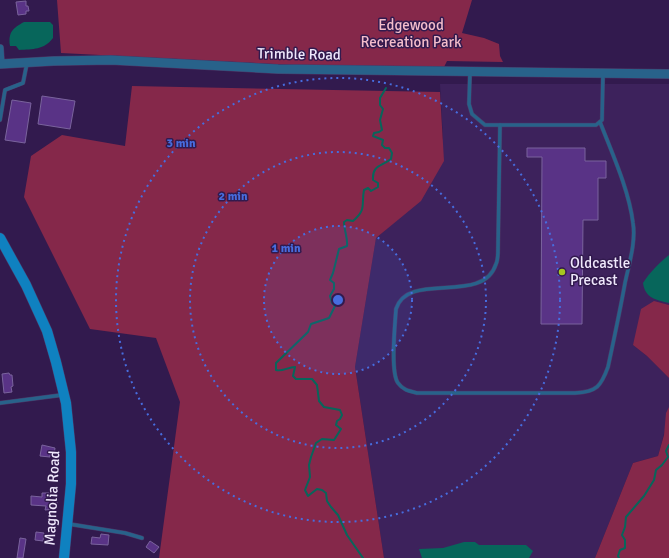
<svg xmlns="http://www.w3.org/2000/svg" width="669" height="558" font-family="Signika,sans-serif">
	<rect width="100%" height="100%" fill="#321a4e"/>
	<path fill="#3d225c" d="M440,84H669V305L654,302L633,345L647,356L669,378V415L658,456L633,463L595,558H384L355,367L376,238L410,209L443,138Z"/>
	<g fill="#85284a">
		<path d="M57,0H472L462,33L484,38L499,44L500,56L503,62L447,61L444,67L293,65L61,53Z"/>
		<path d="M132,86L440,92L444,161L421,201L376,238L355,367L384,558H159L180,402L156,338L90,329L24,197L31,156L62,135L125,146Z"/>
		<path d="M654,301L669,305V378L647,356L633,345L641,309Z"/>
		<path d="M669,407V558H595L633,463L658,456L664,435L666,413Z"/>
	</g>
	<g fill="#07665b">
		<path d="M24,22H50L53,25V38C44,50 33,49 19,50L16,46H10C8,32 13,28 24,22Z"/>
		<path d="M669,255V303C656,300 645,298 643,283C650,272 659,263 669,255Z"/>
		<path d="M464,542H475L479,545H526L533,551L529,558H422L419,549L443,548Z"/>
	</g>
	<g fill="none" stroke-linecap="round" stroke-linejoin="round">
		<g stroke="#07665b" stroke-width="2">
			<path d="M363,558L347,535L338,515L331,507L327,501L326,493L322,490L317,489L308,496L305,490L310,477L309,465L311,457L316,443L322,439L334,440L341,429L336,425L337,421L340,419L342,415L340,410L324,407L319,401L317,385L312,379H296L293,376L295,367C288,367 282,372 276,370V363L308,332L311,324L329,318L335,306L332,303L330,296L334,289V283L330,280L333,273L339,249L347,246C348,238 344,230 344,222L347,220L353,221C367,209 361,205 364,190L368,188L371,191L378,187V183L373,180C372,165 381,167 391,159L392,153L389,148H385L382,145L383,140L373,136L374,133L379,132L382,130L380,120L383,109L380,105V98L386,88"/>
			<path d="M619,558L618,556L620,550L625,548V540L622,535L625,527L626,517L644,496L654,480L656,470L662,465L668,457L666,451L669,445"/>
		</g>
	</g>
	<g fill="#593386" stroke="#7a639d">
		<path d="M26,1V6H28L29,11H26V14L18,15L16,2Z"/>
		<path d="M42,96L75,101L70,129L38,124Z"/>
		<path d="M12,100L31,103L25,143L5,140Z"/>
		<path d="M527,148H585V161H606V178H598V220H583L582,324H541L542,157H527Z"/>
		<path d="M9,373L10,375H12L13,386L11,387L12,392L4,393L2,374Z"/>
		<path d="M42,445L55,448L54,456L50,455V457L40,456Z"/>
		<path d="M42,493H49V501L57,502L56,509L45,510L46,506L31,505V496L42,497Z"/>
		<path d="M36,532L44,533L43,541L35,540Z"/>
		<path d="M101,534L109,535L108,545L91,544L92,537L100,538Z"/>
		<path d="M20,538L26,539L23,558H17Z"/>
		<path d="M150,541L159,547L154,553L146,547Z"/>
	</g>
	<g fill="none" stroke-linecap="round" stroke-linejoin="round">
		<defs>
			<g id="service">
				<path d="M470,72L469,104L472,114L485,125H596L602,120L603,74"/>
				<path d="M0,120L5,90L23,83L27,63"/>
				<path d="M500,125L498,249C498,254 498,260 496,264C483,306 408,270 396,309C395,325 390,372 398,383C403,390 409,391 417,393H575C597,392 601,386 608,367C614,339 620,311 625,283C629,264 636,242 633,223C629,190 612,153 600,122"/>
				<path d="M0,403L62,395"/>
				<path d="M69,524L125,533L142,538"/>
			</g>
			<path id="minor" d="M0,48L1,63"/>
			<path id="tertiary" d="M0,64L54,61L111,60L278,69L669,74"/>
			<path id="secondary" d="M0,238L26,285L47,331L56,362L66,403L71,452V484L64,558"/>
		</defs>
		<use href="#service" stroke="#4c3766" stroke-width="4.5"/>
		<use href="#minor" stroke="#4c3766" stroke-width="8"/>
		<use href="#tertiary" stroke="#4c3766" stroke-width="10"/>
		<use href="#secondary" stroke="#4c3766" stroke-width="11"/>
		<use href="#service" stroke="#28628a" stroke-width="3.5"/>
		<use href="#minor" stroke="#28628a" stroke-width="7"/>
		<use href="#tertiary" stroke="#28628a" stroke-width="9"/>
		<use href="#secondary" stroke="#0f81c0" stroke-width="10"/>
	</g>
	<circle cx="338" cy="300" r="74" fill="#476ddf" fill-opacity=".12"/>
	<g fill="none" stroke="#476ddf" stroke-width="2" stroke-dasharray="2 4">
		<circle cx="338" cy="300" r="74"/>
		<circle cx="338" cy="300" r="148"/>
		<circle cx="338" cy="300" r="222"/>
	</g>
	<circle fill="#a6c821" stroke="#321a4e" stroke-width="1.5" cx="562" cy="272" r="4"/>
	<g text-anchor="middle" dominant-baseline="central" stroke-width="3" stroke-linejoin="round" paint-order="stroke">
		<g font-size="15" fill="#f4bdcb" stroke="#321a4e">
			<text x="411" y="25">Edgewood<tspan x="411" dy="17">Recreation Park</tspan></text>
		</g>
		<g font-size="15" fill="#efe8fc" stroke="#321a4e">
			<text transform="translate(299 54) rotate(1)">Trimble Road</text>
			<text transform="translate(52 498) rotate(-87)">Magnolia Road</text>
		</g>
		<g font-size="15" fill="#efe8fc" stroke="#321a4e" text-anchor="start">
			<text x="570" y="263">Oldcastle<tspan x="570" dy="17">Precast</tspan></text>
		</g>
	</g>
	<circle cx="338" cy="300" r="6" fill="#476ddf" stroke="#321a4e" stroke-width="2"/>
	<g font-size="12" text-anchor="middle" font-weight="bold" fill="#476ddf" stroke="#321a4e" stroke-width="3" stroke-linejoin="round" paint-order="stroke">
		<text x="181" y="147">3 min</text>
		<text x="233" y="200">2 min</text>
		<text x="286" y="252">1 min</text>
	</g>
</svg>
